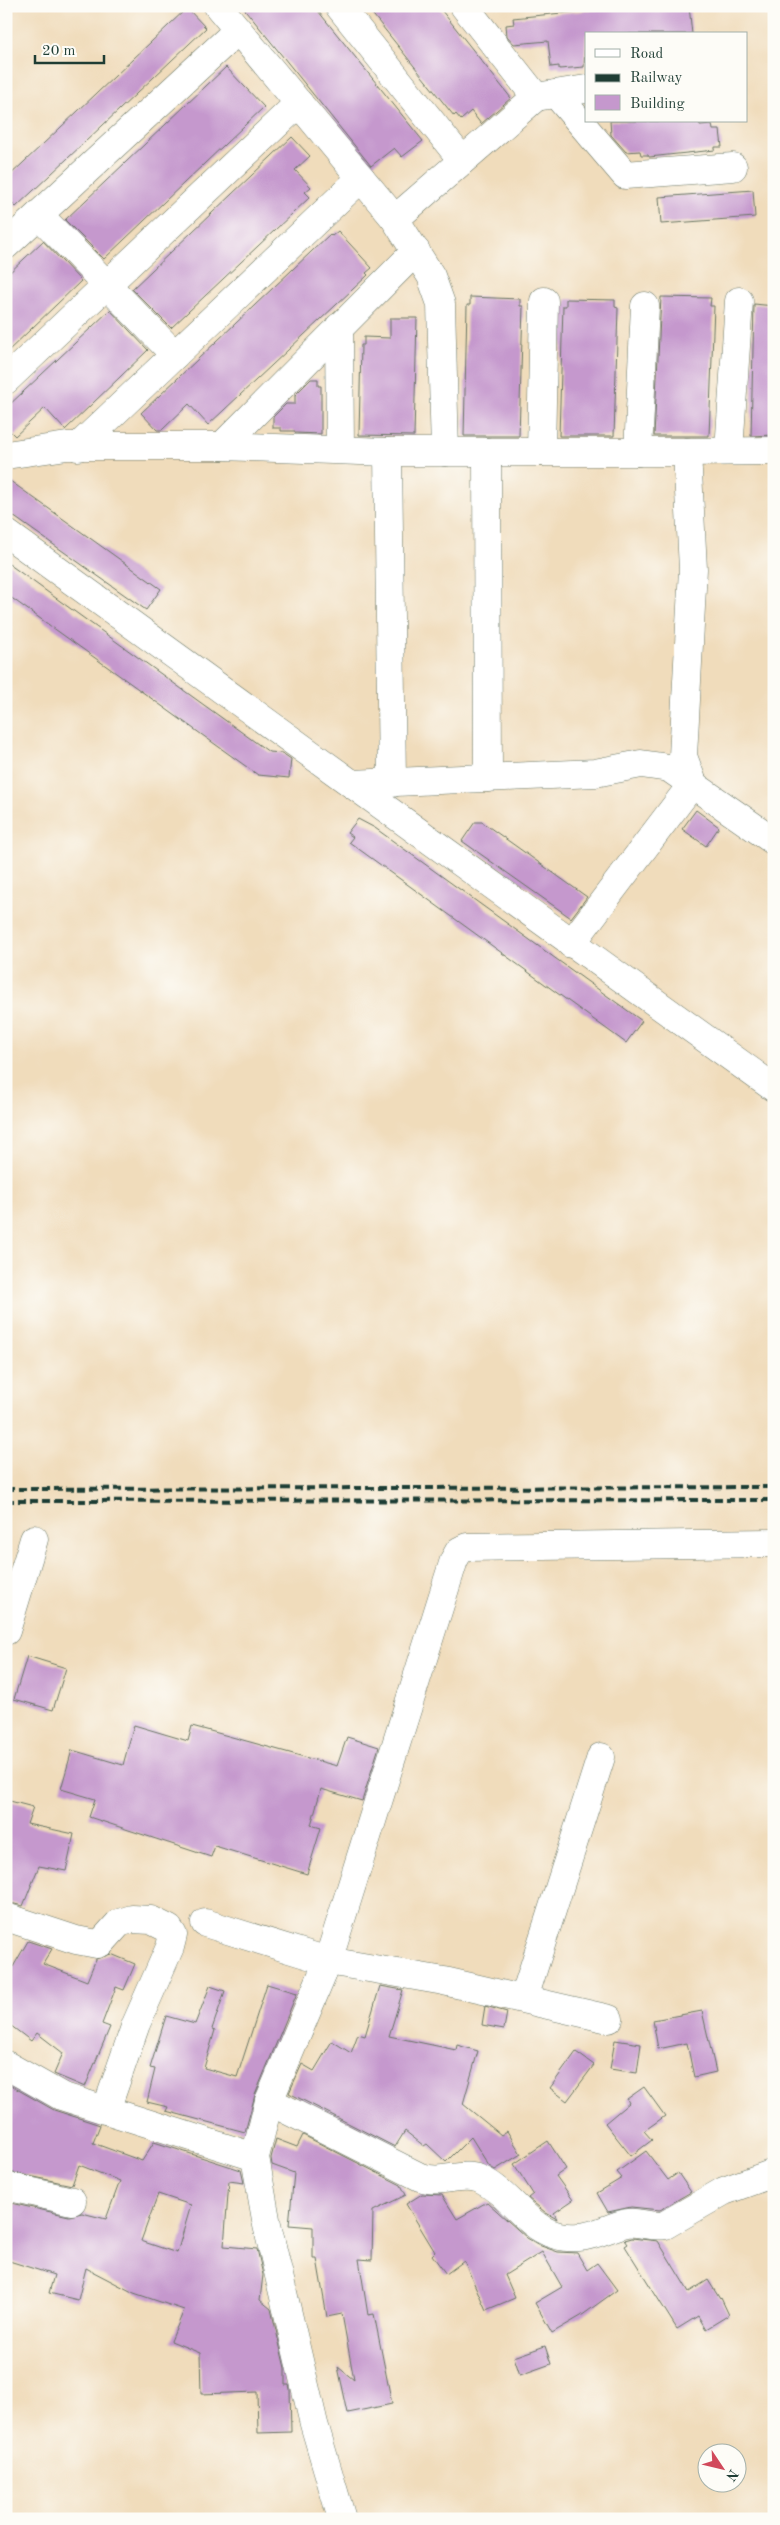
<svg xmlns="http://www.w3.org/2000/svg" width="780" height="2525" font-family="'Old Standard TT',serif">
	<rect width="100%" height="100%" fill="#fdfcf7"/>
	<filter id="ink" filterUnits="userSpaceOnUse"><feTurbulence type="fractalNoise" baseFrequency=".02" numOctaves="2"/><feDisplacementMap in="SourceGraphic" scale="10" xChannelSelector="R" yChannelSelector="G"/><feConvolveMatrix kernelMatrix="1 2 1 2 8 2 1 2 1" color-interpolation-filters="sRGB"/></filter>
	<filter id="wash" filterUnits="userSpaceOnUse"><feTurbulence type="fractalNoise" baseFrequency=".0096" numOctaves="4" result="noise"/><feDisplacementMap in="SourceGraphic" scale="20" xChannelSelector="R" yChannelSelector="G"/><feGaussianBlur stdDeviation="1.12" result="paint"/><feColorMatrix in="noise" values="0 0 0 0 0 0 0 0 0 0 0 0 0 0 0 0 0 1.4 0 .05"/><feComposite in="paint" operator="in"/></filter>
	<g filter="url(#wash)">
		<rect width="100%" height="100%" fill="#f0dcbb"/>
		<g id="blocks">
			<g fill="#c598cd" fill-rule="evenodd">
				<path d="M242,6H314L423,141L402,157L394,148L371,166Z"/>
				<path d="M366,6H438L511,98L481,124L471,111L461,120L456,114L454,116Z"/>
				<path d="M631,6H689L692,34H586L584,67L559,69V66L551,67L548,41L514,44L507,36L506,25L514,24L513,18Z"/>
				<path d="M187,8L206,28L16,207L6,198V179Z"/>
				<path d="M226,67L264,107L104,259L65,220Z"/>
				<path d="M610,121H699L700,125L712,124L713,130H720L722,147H715V150L649,157L648,155H641L640,151L626,152L611,135Z"/>
				<path d="M292,137L310,156L295,170L311,187L305,192L310,197L171,328L132,289Z"/>
				<path d="M753,190L755,217L661,224L659,197Z"/>
				<path d="M338,231L372,268L366,273L368,275L208,425L189,404L162,430H157L141,413L330,234L332,236Z"/>
				<path d="M43,241L81,281L6,353V276Z"/>
				<path d="M470,297L520,299V306H523L519,436H464L467,305H470Z"/>
				<path d="M661,297L711,298L710,306H714L709,436H654Z"/>
				<path d="M566,299L615,300V307L618,308L614,436H559L563,306H566Z"/>
				<path d="M754,304L774,306V435L751,436Z"/>
				<path d="M110,310L148,350L65,430L45,408L15,436L6,427V408Z"/>
				<path d="M390,318H417L414,436L359,435L361,345H364V337L390,338Z"/>
				<path d="M311,379H318V386H321V434L295,433V431H281V428H273V417L286,404H295V395Z"/>
				<path d="M6,478L161,589L146,610L6,511Z"/>
				<path d="M6,562L269,752L282,753L291,759L289,778L258,775L6,594Z"/>
				<path d="M696,810L719,827L706,846L682,829Z"/>
				<path d="M358,819L375,828L642,1021L626,1043L349,842L353,837L347,833Z"/>
				<path d="M475,822H482L587,897L571,918L462,841Z"/>
				<path d="M27,1656L66,1668L53,1710L14,1699Z"/>
				<path d="M134,1725L188,1741L192,1726L337,1766L347,1737L379,1747L362,1801L321,1789L311,1825L321,1828L307,1874L215,1846L211,1857L89,1817L95,1799L61,1789L72,1750L123,1765Z"/>
				<path d="M6,1800L33,1807L27,1824L74,1834L66,1871L39,1866L23,1906L6,1902Z"/>
				<path d="M28,1941L52,1949L43,1964L87,1981L96,1959L111,1954L135,1964L124,1990L116,1987L102,2024L110,2027L85,2087L54,2074L63,2053L37,2033L31,2041L6,2022V1979Z"/>
				<path d="M267,1984L297,1993L255,2095L245,2132L166,2111L168,2107L147,2102L155,2069L150,2068L166,2016L195,2024L210,1986L225,1991L212,2029L215,2030L204,2068L237,2077Z"/>
				<path d="M380,1986L403,1990L389,2036L456,2050L457,2045L478,2051L463,2104L501,2135L507,2131L521,2154L495,2170L489,2166L471,2137L446,2162L427,2144L424,2146L405,2131L395,2147L289,2093L302,2064L314,2071L332,2041L351,2053L358,2034L365,2036Z"/>
				<path d="M485,2006L507,2012L504,2029L482,2025Z"/>
				<path d="M702,2011L716,2072L694,2077L687,2043L658,2049L653,2020Z"/>
				<path d="M615,2040L641,2044L637,2073L610,2069Z"/>
				<path d="M576,2052L594,2065L567,2101L550,2088Z"/>
				<path d="M6,2083L54,2110L100,2125L93,2143L142,2161L154,2142L241,2170L244,2183L229,2181L224,2246L257,2249L263,2275L260,2300L271,2309L285,2368V2385H289L290,2389L291,2432L258,2433L257,2392L201,2394L200,2353L171,2341L184,2310L134,2293L86,2268L78,2300L49,2293L54,2275L6,2260V2202L69,2216L82,2213L106,2219L120,2181L79,2165L72,2185L6,2171ZM158,2194L191,2205L177,2253L141,2241Z"/>
				<path d="M644,2087L665,2116L644,2131L652,2140L631,2156L605,2123L629,2103L627,2099Z"/>
				<path d="M303,2135L401,2185L406,2195L373,2211L372,2260L359,2259L368,2315L374,2314L392,2404L348,2413L338,2367L354,2380L342,2314L327,2317L317,2259H313V2227L289,2225L294,2173L272,2165L271,2158L276,2139L297,2147Z"/>
				<path d="M548,2141L566,2169L556,2176L573,2200L554,2213L557,2219L546,2213L528,2198L533,2194L514,2164Z"/>
				<path d="M646,2151L668,2180L678,2173L691,2192L660,2210L631,2207L608,2212L597,2193L622,2178L617,2172Z"/>
				<path d="M422,2194L442,2195L457,2219L487,2202L527,2238L541,2246L558,2252L577,2253L587,2270L597,2263L617,2290L581,2316L552,2333L535,2303L562,2287L542,2252L505,2275L515,2298L486,2310L464,2261L446,2274L432,2255L435,2252L406,2204Z"/>
				<path d="M632,2238L658,2241L689,2292L708,2280L720,2299L721,2298L729,2315L706,2329L698,2316L677,2329L625,2246L628,2244L625,2240Z"/>
				<path d="M545,2346L551,2364L520,2375L514,2357Z"/>
			</g>
		</g>
	</g>
	<g filter="url(#ink)">
		<use href="#blocks" fill-opacity="0" stroke="#687563" stroke-width="1"/>
		<g fill="none" stroke-linecap="round" stroke-linejoin="round">
			<defs>
				<g id="minor">
					<path d="M218,6L395,219L431,276L441,304L445,452"/>
					<path d="M339,6L462,160"/>
					<path d="M556,94L625,175L733,167"/>
					<path d="M542,96L586,89"/>
					<path d="M39,215L175,355"/>
					<path d="M395,219L536,97L464,6"/>
					<path d="M6,245L238,30"/>
					<path d="M339,327L340,449"/>
					<path d="M6,380L299,103"/>
					<path d="M222,446L416,251"/>
					<path d="M78,447L361,178"/>
					<path d="M729,451L739,301"/>
					<path d="M388,452L392,783"/>
					<path d="M487,452L488,778"/>
					<path d="M541,452L544,301"/>
					<path d="M638,452L645,306"/>
					<path d="M687,452L774,451"/>
					<path d="M6,455L67,446H222L388,452H687L693,569L683,756L693,783L571,944"/>
					<path d="M6,533L352,784L595,773L641,764L669,768L774,841"/>
					<path d="M352,784L774,1088"/>
					<path d="M6,1631L34,1539"/>
					<path d="M6,1917L76,1940L97,1944L102,1942L119,1923L132,1919L151,1920L169,1929L173,1935L170,1947L136,2024L106,2110"/>
					<path d="M205,1923L328,1961L444,1981L609,2019"/>
					<path d="M524,1998L601,1757"/>
					<path d="M6,2065L61,2096L255,2157"/>
					<path d="M269,2101L420,2177C443,2185 461,2171 480,2179C518,2197 531,2242 579,2237C596,2236 611,2226 627,2223C640,2221 651,2228 665,2225L724,2191L774,2173"/>
					<path d="M6,2186L72,2201"/>
					<path d="M342,2519L314,2424L267,2225L255,2157L269,2101L328,1961L454,1560L459,1551L467,1547L774,1543"/>
				</g>
			</defs>
			<use href="#minor" stroke="#687563" stroke-width="29"/>
			<use href="#minor" stroke="#fff" stroke-width="28"/>
			<g stroke="#1f3d34" stroke-width="4" stroke-dasharray="8 4" stroke-linecap="butt">
				<path d="M6,1489L774,1487"/>
				<path d="M6,1501L774,1500"/>
			</g>
		</g>
	</g>
	<rect width="780" height="2525" fill="none" stroke="#fdfcf7" stroke-width="25"/>
	<rect x="585" y="32" width="162" height="90" fill="#fdfcf7" stroke="#a4b0a9"/>
	<rect x="595" y="49" width="25" height="8" fill="#ffffff" stroke="#a4b0a9"/>
	<text x="630" y="58" font-size="15" fill="#1f3d34">Road</text>
	<rect x="595" y="74" width="25" height="8" fill="#1f3d34" stroke="#a4b0a9"/>
	<text x="630" y="82" font-size="15" fill="#1f3d34">Railway</text>
	<rect x="595" y="95" width="25" height="15" fill="#c598cd" stroke="#a4b0a9"/>
	<text x="630" y="108" font-size="15" fill="#1f3d34">Building</text>
	<g transform="translate(722 2468) rotate(125)"><circle r="24" fill="#fdfcf7" stroke="#a4b0a9"/>
	<path d="M0-4L9 19L0 12L-9 19Z" fill="#d1495b"/>
	<text y="-8" font-size="14" font-weight="bold" text-anchor="middle" fill="#1f3d34">N</text>
	</g>
	<path d="M35 55v8h69v-8" fill="none" stroke="#1f3d34" stroke-width="2.5"/>
	<text x="42" y="55" font-size="15" fill="#1f3d34" stroke="#fdfcf7" stroke-width="4" paint-order="stroke">20 m</text>
</svg>
